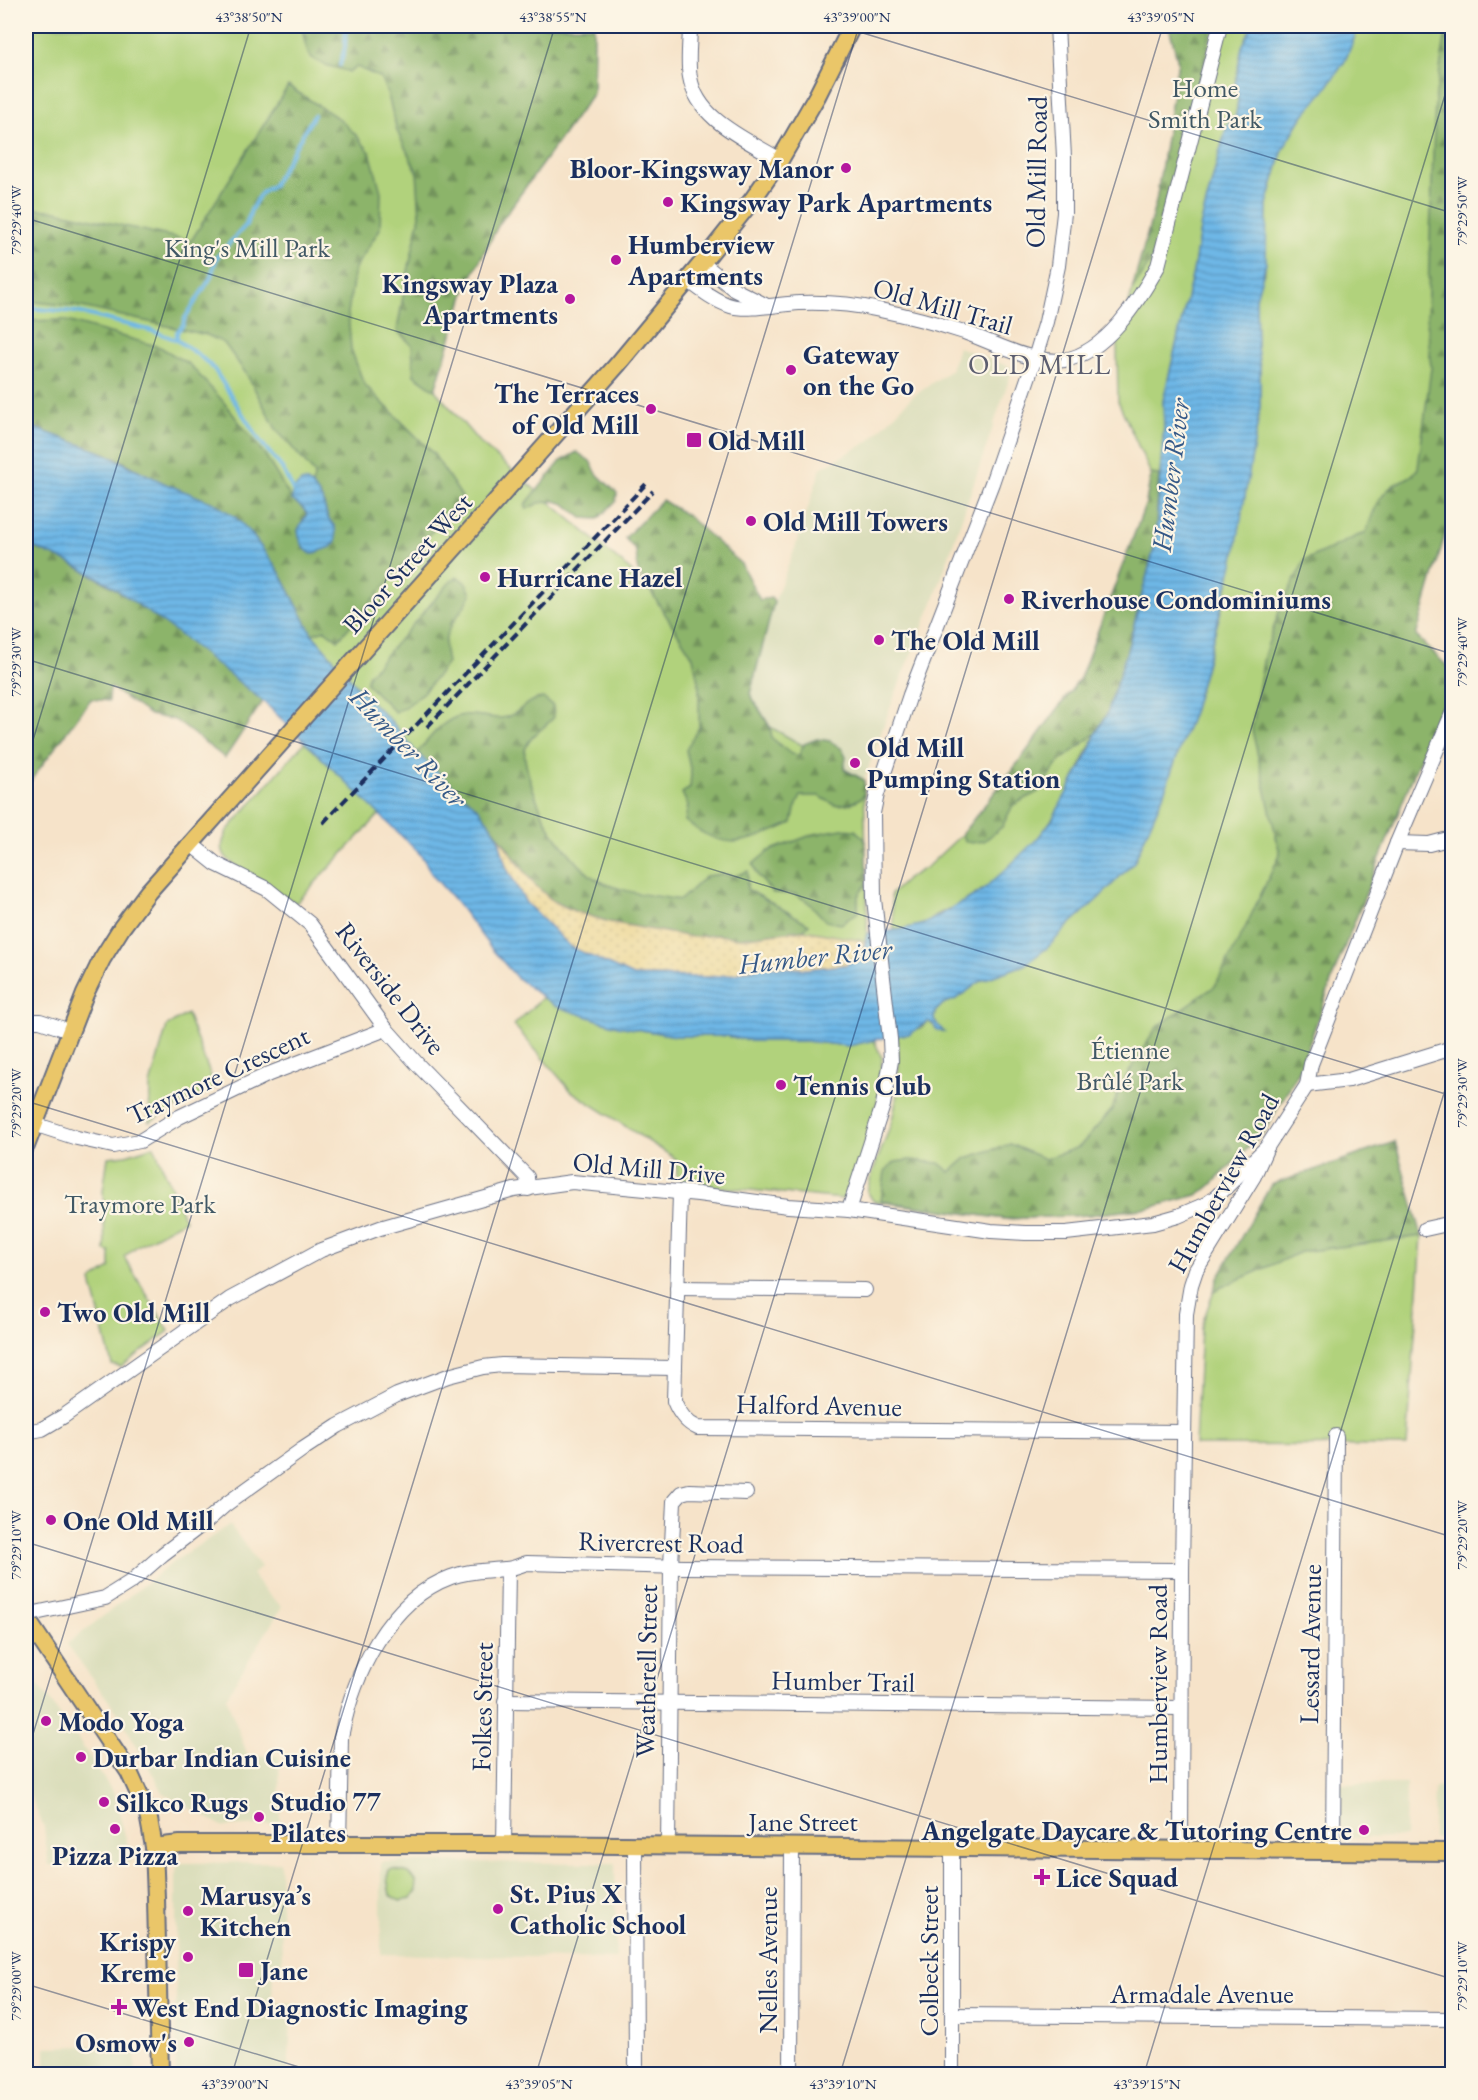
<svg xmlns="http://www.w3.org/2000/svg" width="1478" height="2100" font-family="'EB Garamond',serif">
	<defs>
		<pattern id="forest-firs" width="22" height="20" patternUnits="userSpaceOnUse" patternTransform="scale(1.5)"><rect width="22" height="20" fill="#8cb46b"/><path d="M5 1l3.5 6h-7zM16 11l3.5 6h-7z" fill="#72935b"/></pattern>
		<pattern id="sand-dots" width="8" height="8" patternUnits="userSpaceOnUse" patternTransform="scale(1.5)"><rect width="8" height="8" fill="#eeda9e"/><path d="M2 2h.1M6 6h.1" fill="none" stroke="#ccbb8a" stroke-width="1.8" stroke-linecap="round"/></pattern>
		<pattern id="water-rules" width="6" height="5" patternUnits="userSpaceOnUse" patternTransform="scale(1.5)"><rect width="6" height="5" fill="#6eb7e6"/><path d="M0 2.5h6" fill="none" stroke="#5a95be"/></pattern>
	</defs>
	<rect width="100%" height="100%" fill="#fcf5e5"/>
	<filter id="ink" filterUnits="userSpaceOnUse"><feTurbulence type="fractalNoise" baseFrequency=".0167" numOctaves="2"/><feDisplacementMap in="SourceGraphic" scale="12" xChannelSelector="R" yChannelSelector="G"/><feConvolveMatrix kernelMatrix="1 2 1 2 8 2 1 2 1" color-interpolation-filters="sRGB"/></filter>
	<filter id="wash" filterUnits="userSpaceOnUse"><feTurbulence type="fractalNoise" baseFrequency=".008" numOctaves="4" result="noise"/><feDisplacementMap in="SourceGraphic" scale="24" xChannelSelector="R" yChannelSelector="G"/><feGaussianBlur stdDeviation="1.35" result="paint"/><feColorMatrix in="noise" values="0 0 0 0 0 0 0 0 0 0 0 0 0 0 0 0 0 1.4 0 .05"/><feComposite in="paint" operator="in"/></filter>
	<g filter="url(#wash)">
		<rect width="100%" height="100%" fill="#f6e3c9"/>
		<g fill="#dbdebc">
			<path d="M958,347L1013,368L935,597L894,697L864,780L770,727L750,694L774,602L795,548L821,468L868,442L913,396L951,370Z"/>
			<path d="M230,1525L261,1567L252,1574L264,1590L282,1607L226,1697L248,1756H279L280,1824L224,1827L164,1794L119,1715L67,1644L176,1560Z"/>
			<path d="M26,1668L79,1741L114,1794L130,1854V1863L49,1865L44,1827L26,1787Z"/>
			<path d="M1339,1784H1406L1405,1837L1349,1838L1340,1828Z"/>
			<path d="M1434,1787L1452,1788V1837L1433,1838Z"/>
			<path d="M280,1862L282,1965H273L272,2003H292L288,2074H176V1869L181,1863Z"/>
			<path d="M381,1862L615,1863L616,1959L381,1954Z"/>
			<path d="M134,2045L136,2074H45V2047Z"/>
		</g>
		<g fill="#b1d27b" stroke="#66806c" stroke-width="1.5">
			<path d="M26,26H594L593,93L499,224L467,285L435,390L479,442L630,570L750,694L770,727L864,780L867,899V933L863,952L571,947L391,721L368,699L312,634L235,517L26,425Z"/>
			<path d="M1169,26H1252L1242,47L1235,85L1238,100L1236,115L1227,126L1221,147L1201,223L1193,272L1163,401L1164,426L1158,495L1107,714C1087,748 1073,786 1052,819C1032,851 994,885 961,903C955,907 947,909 940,913C935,916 930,920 925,923C916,927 903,929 894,930L891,894L908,878L927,867L962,834L1021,759L1080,678L1146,503L1151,474L1118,401L1117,348L1156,202L1178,62Z"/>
			<path d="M1359,26H1452V510L1416,636L1452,671V687L1436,718L1336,968L1300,1069L1264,1132L1210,1186L1200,1194L1149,1208L1088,1215L1006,1219L873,1201L867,1191C873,1166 885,1144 892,1120C899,1093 900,1063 897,1036L921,1028L928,1021L943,1032L934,1021L935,1012L943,1004L958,998L982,980L1024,965L1047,948L1069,925L1099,898L1134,862L1163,795L1194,709L1228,585L1258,421L1260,406V368L1257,348L1256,298L1259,282L1265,272L1267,204L1283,149L1302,117L1325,90L1345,61Z"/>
			<path d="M305,742L380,814L296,903C282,895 228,865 224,854C220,846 224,839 227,831Z"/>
			<path d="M542,998L598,1020L618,1026L676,1036H727L752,1041H806L848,1046L874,1040L882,1058L880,1086L873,1125L862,1161L843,1199L711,1186L677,1178L676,1159L571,1091L514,1025Z"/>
			<path d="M187,1014L215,1087L149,1122L150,1085L167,1026Z"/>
			<path d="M1395,1142L1422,1236L1407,1446L1195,1445L1201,1327L1219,1276L1271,1185Z"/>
			<path d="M154,1146L185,1220L137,1246L124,1257L169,1331L121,1367L112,1365L91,1281L110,1268V1252L105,1251L103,1191L108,1157L126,1155Z"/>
			<path d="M393,1869L408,1873L416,1881L417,1891L411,1899L400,1901L390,1895L387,1878L389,1870Z"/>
		</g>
		<g fill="url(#forest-firs)" stroke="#547264" stroke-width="1.5">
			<path d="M302,26H594L593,93L499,224L467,285L435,390L414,375L412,345L397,331L405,285L420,216L417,172L397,131L389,99L381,78L357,67L350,72C314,61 307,66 302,26Z"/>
			<path d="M1169,26H1212L1190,123L1164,226L1151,262L1132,290L1156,202L1178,62Z"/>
			<path d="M1447,26H1452V510L1416,636L1452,671V687L1436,718L1336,968L1300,1069L1264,1132L1210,1186L1200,1194L1149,1208L1088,1215L1006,1219L881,1201L885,1171L895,1162L910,1160L939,1163L950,1172L966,1158L1010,1144L1045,1159L1079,1147L1111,1111L1122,1083L1157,1027L1215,986L1245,928L1280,854L1252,730L1264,656L1281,606L1305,560L1366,532C1372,516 1377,498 1391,487C1401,478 1410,481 1418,468L1431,368L1427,320L1435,100Z"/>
			<path d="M288,86L338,118L356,135L370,152L381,192L380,229L355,268L348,313L351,349L364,384L433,453L462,497L338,640L325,630L312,634L280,573L250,532L122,461L101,452L26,425V321L63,320L160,347L189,364L222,400L265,455L292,500L303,508L307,514L298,530C301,540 302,549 312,554L335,527L328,518L322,499L312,485L315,474L276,429L247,375L224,343L207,335L82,307L26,301V210L29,208L57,211L191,241Z"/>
			<path d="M577,452L590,461L597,474L617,493L616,501L598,519L582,518L565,504L555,501L539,503L527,509L525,505L561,461Z"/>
			<path d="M1151,474L1159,475L1155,545L1127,651L1107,714L1096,733L1058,763L1038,792L1013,805L1002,827L984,841L971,843L964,840L962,834L1021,759L1080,679L1146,503Z"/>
			<path d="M662,500L688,516L741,564L760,600L771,598L774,602L750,694L770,727L772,738L791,754L799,755L804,744L817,739L830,741L842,749L846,757L844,770L864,780V794L861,798L850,804L835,805L819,796H801L795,809L792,823C748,842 727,854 685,821L688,806L682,793L690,788L691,773L686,750L699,727V686L693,657L638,572L636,551L625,538Z"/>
			<path d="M26,544C41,551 57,556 72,564C142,600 202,652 263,701L225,758L175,720L150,715L110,687L109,701L91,699L26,787Z"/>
			<path d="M458,577L466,583L471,594C464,611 446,625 445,644C444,650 446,657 447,663C433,682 417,703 395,712L366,683L368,675L451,581Z"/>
			<path d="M543,698L553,706L554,717C545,728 528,737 525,750C522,765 542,815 550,828C557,839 585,874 596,879C621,893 652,895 680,900L706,876L721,874L735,876L748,871L747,889L809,924L803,930L740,938L718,935L692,937L609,922L574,911L553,901L534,884L479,809L417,753C430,738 443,718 464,715C476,713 489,719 502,718C519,716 525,699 543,698Z"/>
			<path d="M842,829L855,830L865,839L867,883L858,896V912L841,924L826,921L808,902L795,894L773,893L758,876L753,864L769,851L814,834Z"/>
			<path d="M1395,1142L1422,1236L1301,1252L1213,1291L1219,1276L1271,1185Z"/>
		</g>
		<path fill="url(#sand-dots)" stroke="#84847e" stroke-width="1.5" d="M498,836L534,884L553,901L574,911L609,922L692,937L718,935L740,938L803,930L865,941L863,952L846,965L806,969L761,966L736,974L710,977L632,976L571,947L526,903L506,867Z"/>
		<g fill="url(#water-rules)" stroke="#4473a2" stroke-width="1.5">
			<path d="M1252,26H1359L1345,61L1325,90L1302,117L1283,149L1267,204L1266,263L1256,298L1257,348L1260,368V406L1258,421L1234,560L1194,709L1163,795L1134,862L1099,898L1069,925L1047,948L1024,965L982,980L958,998L943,1004L935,1012L934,1020L944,1032L937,1030L932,1023L928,1021L910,1034L888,1037L848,1046L806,1041H752L727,1036H677L618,1026L598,1020L555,1006L517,978L490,947L458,904L434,877L421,855L263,701L176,632L106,582L71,563L26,544V425L101,452L166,484L216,504L235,517L250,532L280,573L312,634L368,699L391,721L417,753L479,809L498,836L506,867L526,903L571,947L633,976L710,977L736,974L761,966L806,969L846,965L863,952L867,933L899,930L924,924L979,893L1004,871L1037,839L1052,820L1089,752L1096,733L1107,714L1127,651L1155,545L1164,426L1163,401L1193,272L1201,223L1221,147L1227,126L1236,115L1238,100L1235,85L1242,47Z"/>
			<path d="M305,481L312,485L322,499L328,518L335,527L336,541L331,547L312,554C302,549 299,540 298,530L307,514L303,508L292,500L293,490L301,482Z"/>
		</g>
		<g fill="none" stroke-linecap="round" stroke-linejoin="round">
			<g stroke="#6eb7e6" stroke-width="4">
				<path d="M340,65L345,47L346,26"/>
				<path d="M26,308L77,312L153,331L177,340L200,356L214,369L260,441L282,468L293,490"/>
				<path d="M177,340V332L183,325L185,318L210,279L217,257L246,225L251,210L257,199L261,193L273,185L314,115"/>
			</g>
		</g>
	</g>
	<g filter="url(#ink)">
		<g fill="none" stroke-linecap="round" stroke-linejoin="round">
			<defs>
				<g id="minor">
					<path d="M690,26C690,42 687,61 690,77C697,120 746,139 780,160"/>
					<path d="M702,263L735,290L765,305"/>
					<path d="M688,280C701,290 715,301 731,306C747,311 780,304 799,303C826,302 853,304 880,310C909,316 936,323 964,332C992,342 1035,365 1064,360C1106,353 1139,300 1158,266L1220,26"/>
					<path d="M1397,843L1429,844L1452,838"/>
					<path d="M191,844L216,864L267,889L310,924L386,1029L419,1066L527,1177L528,1189"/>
					<path d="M26,1021H40L70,1031"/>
					<path d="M1307,1085L1349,1080L1452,1048"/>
					<path d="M34,1124L77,1138L113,1146L140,1141L179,1117L269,1074L386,1029"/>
					<path d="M680,1193L674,1401C679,1413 686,1423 698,1428L1184,1432"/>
					<path d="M849,1210L883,1105L891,1061L890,1039L874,899L873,813L877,794L910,695L992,483L1035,358L1046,322L1058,266L1064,213V157L1057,26"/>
					<path d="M1425,1229L1452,1223"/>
					<path d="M677,1288L865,1290"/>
					<path d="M26,1432L42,1429L64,1416L230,1299L321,1250L380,1228L514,1190L572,1182L698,1194L788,1206L849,1210L991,1231L1025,1233H1066L1153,1223L1178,1216L1206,1204L1216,1197L1267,1147"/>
					<path d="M26,1615L105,1598L132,1581L163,1554L208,1520L225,1505L303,1449L338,1426L397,1395L448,1376L483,1367L502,1365L674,1368"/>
					<path d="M505,1701L1181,1708"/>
					<path d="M339,1845L341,1737C353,1675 388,1600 451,1577C469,1570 487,1571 505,1569C513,1569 520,1565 527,1563L684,1567L1182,1570"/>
					<path d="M504,1845L508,1569"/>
					<path d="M635,1845L636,2074"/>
					<path d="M668,1846L671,1566L674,1501L681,1493L689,1491L746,1493"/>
					<path d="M1181,1850L1182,1570L1186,1314L1191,1285L1196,1270L1254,1176L1267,1147L1307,1085L1311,1064L1397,843L1452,714"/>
					<path d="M1333,1851L1336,1436"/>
					<path d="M952,2015L1452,2019"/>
					<path d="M791,2074L792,1846"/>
					<path d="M952,2074V1848"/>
				</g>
				<g id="major">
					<path d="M26,1146L85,994L102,959L122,927L148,892L618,364L702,263L753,199L780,160L817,96L852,26"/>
					<path d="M26,1618L129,1772L148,1814L154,1847L156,1898L160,2074"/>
					<path d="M154,1847L180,1844H486L1452,1852"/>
				</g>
			</defs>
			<use href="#minor" stroke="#686e83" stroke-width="16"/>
			<use href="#major" stroke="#686e83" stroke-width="20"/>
			<use href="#minor" stroke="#fff" stroke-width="14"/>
			<use href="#major" stroke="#eac669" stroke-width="16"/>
			<g stroke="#1b2f5e" stroke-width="4" stroke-dasharray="9 4.5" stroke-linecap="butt">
				<path d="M427,727L653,491"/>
				<path d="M323,823L646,484"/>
			</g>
		</g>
	</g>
	<path fill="none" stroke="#1b2f5e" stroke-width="1.5" stroke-opacity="0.45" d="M840,26L1452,213M26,218L1452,654M26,659L1452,1096M26,763L251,26M26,1101L1452,1537M26,1542L1452,1979M26,1757L555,26M26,1984L322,2074M232,2074L859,26M536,2074L1163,26M840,2074L1452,72M1144,2074L1452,1067M1448,2074L1452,2061"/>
	<g fill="#b5179e" stroke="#fcf5e5" stroke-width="2">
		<circle cx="846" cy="168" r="6"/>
		<circle cx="668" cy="202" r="6"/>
		<circle cx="616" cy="260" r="6"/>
		<circle cx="570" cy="299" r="6"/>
		<circle cx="791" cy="370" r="6"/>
		<circle cx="651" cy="409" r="6"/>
		<rect x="686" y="432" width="16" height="16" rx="3"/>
		<circle cx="751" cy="521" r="6"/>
		<circle cx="485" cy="577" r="6"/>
		<circle cx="1009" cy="599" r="6"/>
		<circle cx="879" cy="640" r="6"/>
		<circle cx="855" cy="763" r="6"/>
		<circle cx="781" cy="1085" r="6"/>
		<circle cx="45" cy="1312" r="6"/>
		<circle cx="51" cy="1520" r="6"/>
		<circle cx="46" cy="1721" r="6"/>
		<circle cx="81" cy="1757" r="6"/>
		<circle cx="104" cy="1802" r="6"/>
		<circle cx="259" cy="1817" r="6"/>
		<circle cx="115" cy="1829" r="6"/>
		<circle cx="1364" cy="1830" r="6"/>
		<path d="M1039 1868h6v6h6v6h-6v6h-6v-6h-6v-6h6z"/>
		<circle cx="498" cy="1909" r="6"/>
		<circle cx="188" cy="1911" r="6"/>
		<circle cx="188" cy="1957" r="6"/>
		<rect x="238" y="1962" width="16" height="16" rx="3"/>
		<path d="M116 1998h6v6h6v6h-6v6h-6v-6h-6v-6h6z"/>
		<circle cx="189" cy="2042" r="6"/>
	</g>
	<g text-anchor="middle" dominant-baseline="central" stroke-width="4.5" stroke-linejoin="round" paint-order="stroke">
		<g font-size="27" fill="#405865" stroke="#fcf5e5">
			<text x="1205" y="87">Home<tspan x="1205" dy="31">Smith Park</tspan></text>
			<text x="247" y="247">King's Mill Park</text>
			<text x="1130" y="1049">Étienne<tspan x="1130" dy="31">Brûlé Park</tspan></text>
			<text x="140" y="1203">Traymore Park</text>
		</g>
		<g font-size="27" font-weight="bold" fill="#1b2f5e" stroke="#fcf5e5" text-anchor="start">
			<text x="834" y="168" text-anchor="end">Bloor-Kingsway Manor</text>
			<text x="680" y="202">Kingsway Park Apartments</text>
			<text x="628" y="244">Humberview<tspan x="628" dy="31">Apartments</tspan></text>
			<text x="558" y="283" text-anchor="end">Kingsway Plaza<tspan x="558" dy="31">Apartments</tspan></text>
			<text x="803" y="354">Gateway<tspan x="803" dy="31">on the Go</tspan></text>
			<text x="639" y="393" text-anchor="end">The Terraces<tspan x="639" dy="31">of Old Mill</tspan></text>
			<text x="708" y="440">Old Mill</text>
			<text x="763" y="521">Old Mill Towers</text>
			<text x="497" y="577">Hurricane Hazel</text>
			<text x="1021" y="599">Riverhouse Condominiums</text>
			<text x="891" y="640">The Old Mill</text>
			<text x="867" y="747">Old Mill<tspan x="867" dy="31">Pumping Station</tspan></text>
			<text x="793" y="1085">Tennis Club</text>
			<text x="57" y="1312">Two Old Mill</text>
			<text x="63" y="1520">One Old Mill</text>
			<text x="58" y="1721">Modo Yoga</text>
			<text x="93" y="1757">Durbar Indian Cuisine</text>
			<text x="271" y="1801">Studio 77<tspan x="271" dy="31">Pilates</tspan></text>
			<text x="116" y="1802">Silkco Rugs</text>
			<text x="1352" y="1830" text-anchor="end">Angelgate Daycare &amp; Tutoring Centre</text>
			<text x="115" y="1855" text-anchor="middle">Pizza Pizza</text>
			<text x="1056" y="1877">Lice Squad</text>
			<text x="510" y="1893">St. Pius X<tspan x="510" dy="31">Catholic School</tspan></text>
			<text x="200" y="1895">Marusya’s<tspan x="200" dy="31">Kitchen</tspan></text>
			<text x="176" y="1941" text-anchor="end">Krispy<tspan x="176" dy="31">Kreme</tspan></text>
			<text x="260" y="1970">Jane</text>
			<text x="132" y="2007">West End Diagnostic Imaging</text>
			<text x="177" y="2042" text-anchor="end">Osmow's</text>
		</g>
		<g font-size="27" fill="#1b2f5e" stroke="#fcf5e5">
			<text transform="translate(1036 172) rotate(-89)">Old Mill Road</text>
			<text transform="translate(943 306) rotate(16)">Old Mill Trail</text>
			<text transform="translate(407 563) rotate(-48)">Bloor Street West</text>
			<text transform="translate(391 988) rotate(52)">Riverside Drive</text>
			<text transform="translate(218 1075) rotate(-25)">Traymore Crescent</text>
			<text transform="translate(649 1168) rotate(5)">Old Mill Drive</text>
			<text transform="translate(1223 1183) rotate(-61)">Humberview Road</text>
			<text transform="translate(819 1405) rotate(1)">Halford Avenue</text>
			<text transform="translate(661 1542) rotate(1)">Rivercrest Road</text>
			<text transform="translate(1310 1644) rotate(-89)">Lessard Avenue</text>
			<text transform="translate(646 1671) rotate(-89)">Weatherell Street</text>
			<text transform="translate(843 1681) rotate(1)">Humber Trail</text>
			<text transform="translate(1157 1684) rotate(-90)">Humberview Road</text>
			<text transform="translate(482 1707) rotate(-89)">Folkes Street</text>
			<text x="803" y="1821">Jane Street</text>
			<text transform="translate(767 1960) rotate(-90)">Nelles Avenue</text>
			<text transform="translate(928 1961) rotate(-90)">Colbeck Street</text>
			<text x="1202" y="1993">Armadale Avenue</text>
		</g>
		<g font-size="28" letter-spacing="1.5" fill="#5c5e6f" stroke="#fcf5e5">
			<text x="1040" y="364">OLD MILL</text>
		</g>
		<g font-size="28" font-style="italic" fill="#345887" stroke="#fcf5e5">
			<text transform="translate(1170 475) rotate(-83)">Humber River</text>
			<text transform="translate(409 747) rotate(46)">Humber River</text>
			<text transform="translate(815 956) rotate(-6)">Humber River</text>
		</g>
	</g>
	<rect width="1478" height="2100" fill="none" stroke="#fcf5e5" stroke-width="66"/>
	<rect x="33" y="33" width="1412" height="2034" fill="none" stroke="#1b2f5e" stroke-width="2"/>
	<g font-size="15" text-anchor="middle" fill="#1b2f5e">
		<text x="249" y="22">43°38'50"N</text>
		<text x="553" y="22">43°38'55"N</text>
		<text x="857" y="22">43°39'00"N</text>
		<text x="1161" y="22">43°39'05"N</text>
		<text transform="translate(1462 211) rotate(-90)" y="5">79°29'50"W</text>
		<text transform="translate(16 220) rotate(-90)" y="5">79°29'40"W</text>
		<text transform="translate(1462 652) rotate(-90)" y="5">79°29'40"W</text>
		<text transform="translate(16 662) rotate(-90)" y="5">79°29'30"W</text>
		<text transform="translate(1462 1093) rotate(-90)" y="5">79°29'30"W</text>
		<text transform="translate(16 1103) rotate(-90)" y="5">79°29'20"W</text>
		<text transform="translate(1462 1535) rotate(-90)" y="5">79°29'20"W</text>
		<text transform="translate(16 1545) rotate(-90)" y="5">79°29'10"W</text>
		<text transform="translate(1462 1976) rotate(-90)" y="5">79°29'10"W</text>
		<text transform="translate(16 1986) rotate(-90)" y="5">79°29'00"W</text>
		<text x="235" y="2089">43°39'00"N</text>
		<text x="539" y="2089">43°39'05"N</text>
		<text x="843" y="2089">43°39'10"N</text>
		<text x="1147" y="2089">43°39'15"N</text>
	</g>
</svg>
